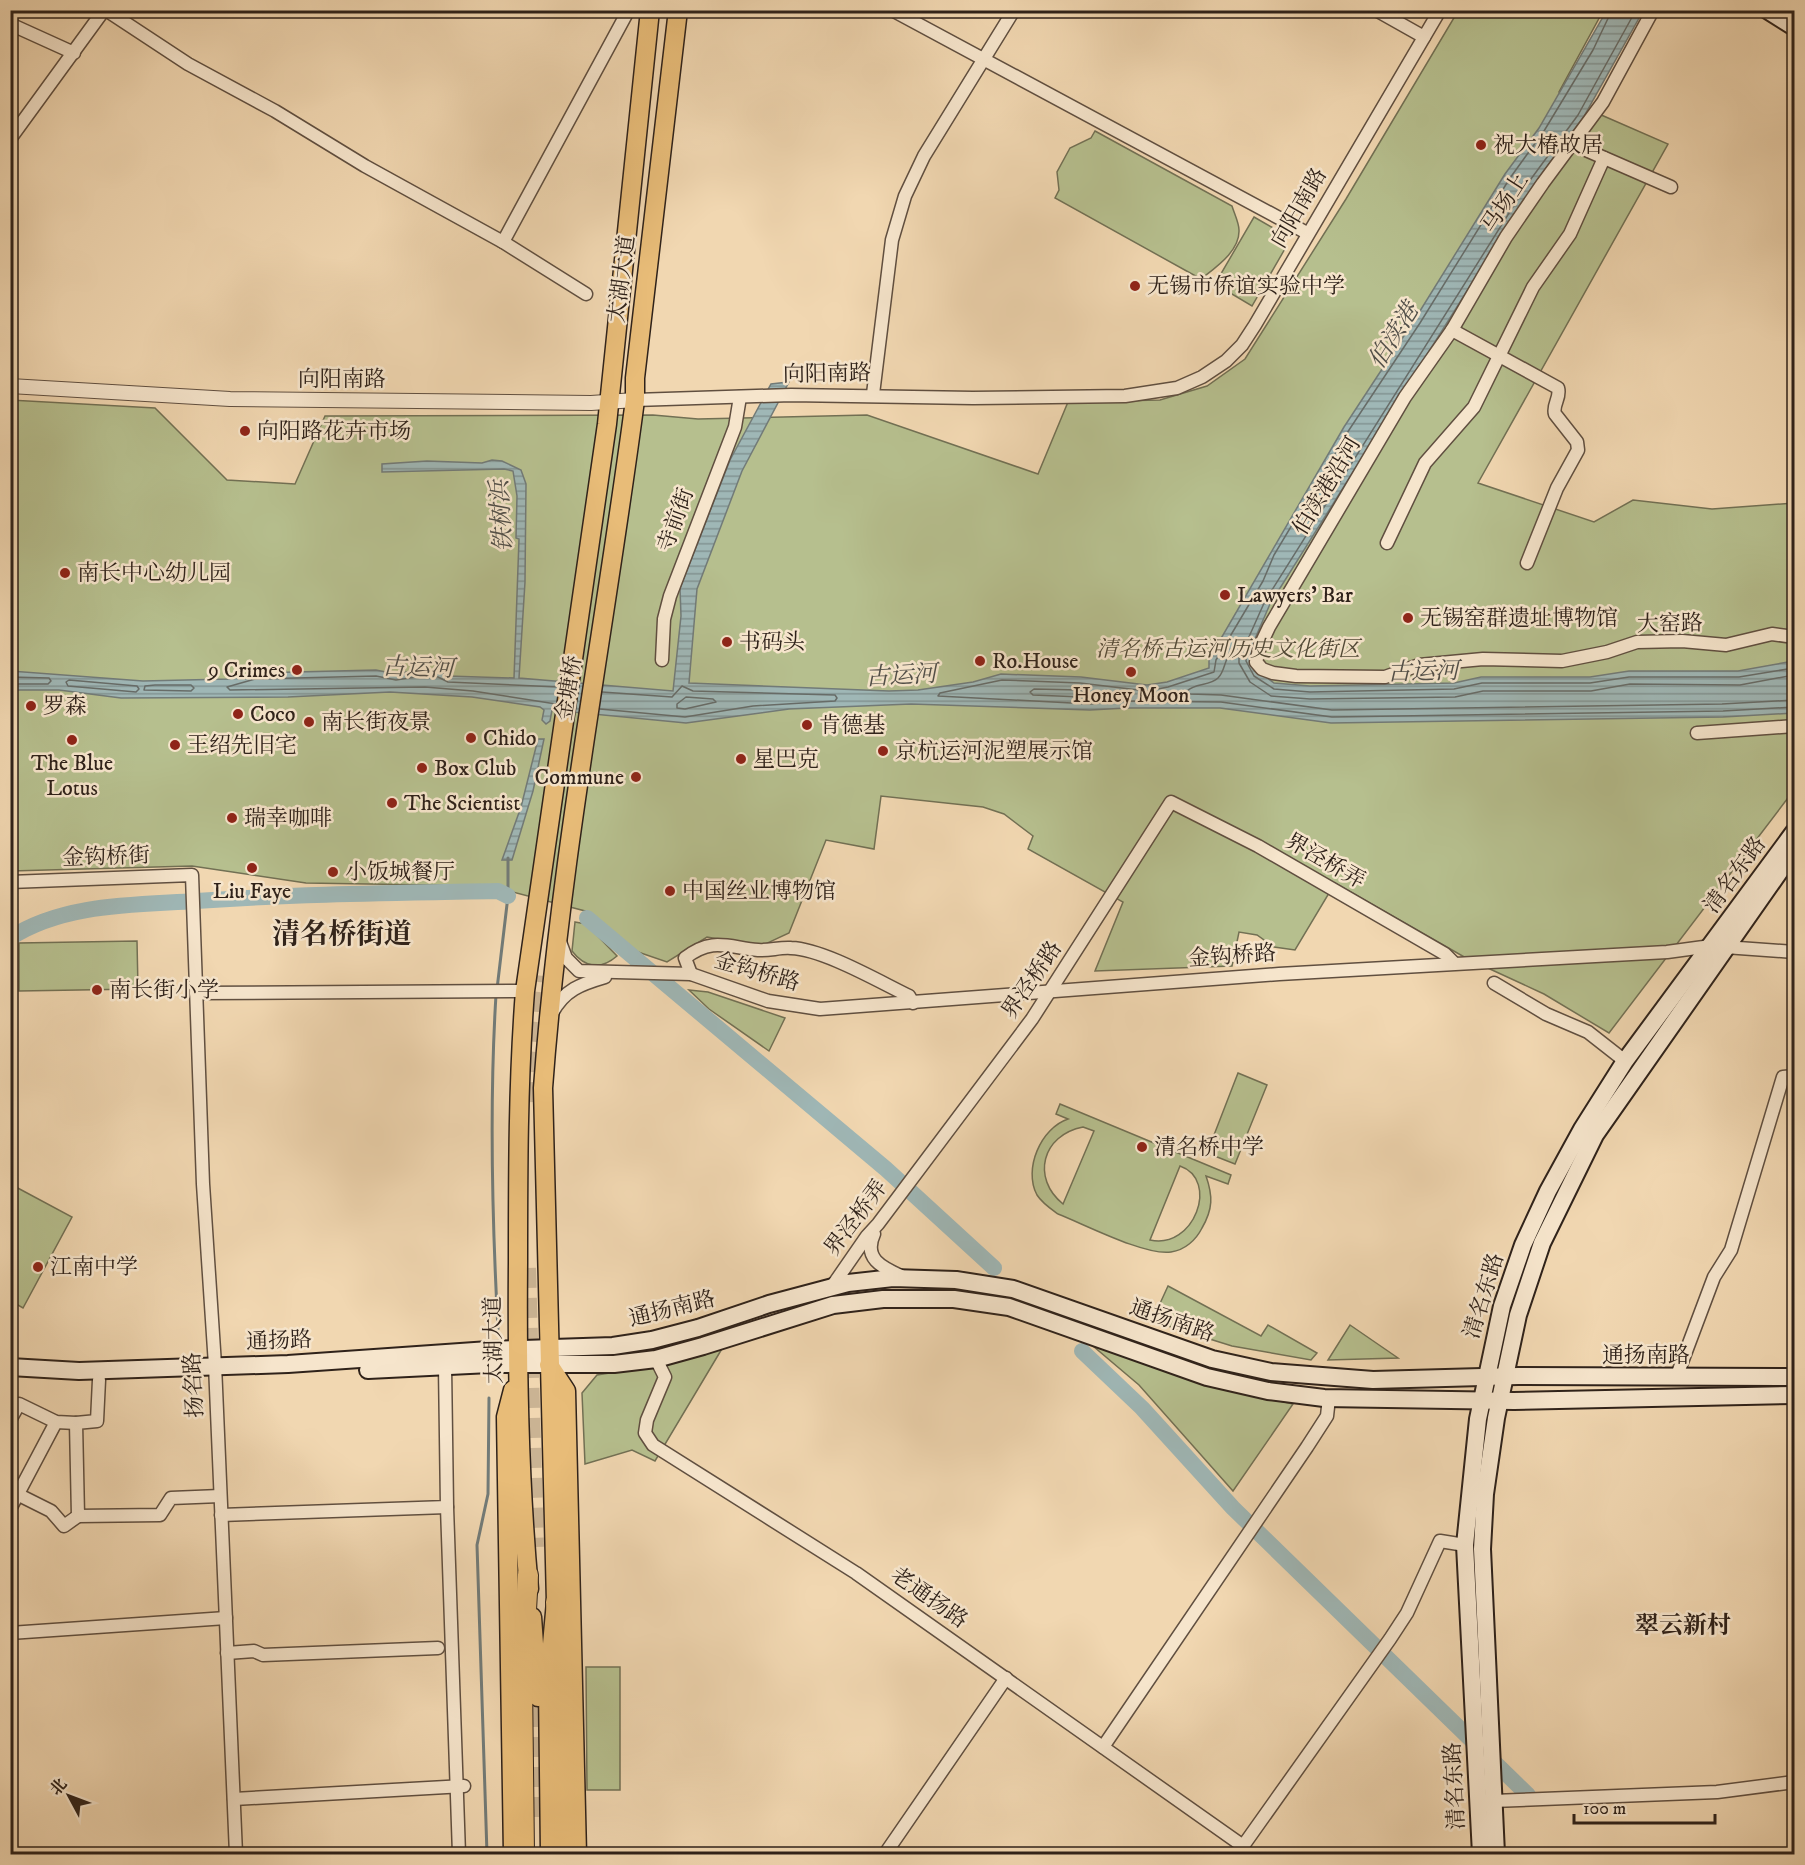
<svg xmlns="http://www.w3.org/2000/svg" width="1805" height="1865" font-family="'IM FELL DW Pica','Noto Serif SC',serif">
	<defs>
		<pattern id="water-rules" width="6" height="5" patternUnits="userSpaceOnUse" patternTransform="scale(1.5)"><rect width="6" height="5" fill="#9fb7b6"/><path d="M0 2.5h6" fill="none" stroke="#829493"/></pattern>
	</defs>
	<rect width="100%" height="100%" fill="#f1d7b1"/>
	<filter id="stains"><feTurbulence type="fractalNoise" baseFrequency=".00333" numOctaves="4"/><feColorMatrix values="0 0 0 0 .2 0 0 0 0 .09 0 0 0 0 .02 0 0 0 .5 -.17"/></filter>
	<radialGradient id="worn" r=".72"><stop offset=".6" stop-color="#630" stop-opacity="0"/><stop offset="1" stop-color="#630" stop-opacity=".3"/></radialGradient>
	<g fill="#b6bf8e" stroke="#727054" stroke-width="1.5" fill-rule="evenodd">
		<path d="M1458,11H1603L1559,92L1599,114L1668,144L1478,483L1594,522L1633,500L1712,509L1794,503V790L1609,1033L1544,994L1466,958L1335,883L1295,950L1274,947L1257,935L1239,932L1232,966L1095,971L1123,902L1028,849L1033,836L1004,814L983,807L881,796L874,849L826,840L789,933L761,946L707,937L667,962L638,952L589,912L490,886L306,883L192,866L11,871L10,400L155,408L227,480L295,484L325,416L653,415L698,419L867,415L1038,474L1068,402L1160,400L1207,386L1245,359L1346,199Z"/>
		<path d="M1095,131L1232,206C1234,213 1239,223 1239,230C1240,251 1216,267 1201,279L1055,198L1059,190L1057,172L1070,148L1091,138Z"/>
		<path d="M1254,217L1282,233L1286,247L1252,306L1215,284Z"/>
		<path d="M575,922L586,924L617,956C601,970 585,968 572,951Z"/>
		<path d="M137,941L138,989L19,991V943Z"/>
		<path d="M689,990L708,992L785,1018L769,1051L709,1009Z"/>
		<path d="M1238,1073L1267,1085L1235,1164L1207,1153Z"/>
		<path d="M1060,1104L1231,1175L1228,1184L1206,1176C1213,1196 1213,1209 1202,1228C1196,1240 1185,1250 1171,1252C1145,1256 1084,1224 1058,1214C1051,1209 1042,1203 1037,1195C1023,1169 1041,1128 1068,1119L1056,1114ZM1083,1127L1094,1131L1063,1204C1031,1178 1042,1135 1083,1127ZM1180,1166C1220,1180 1194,1250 1150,1240Z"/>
		<path d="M14,1186L72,1217L23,1308L11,1301L10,1193Z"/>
		<path d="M1168,1286L1261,1336L1268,1325L1317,1353L1311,1360L1232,1346L1152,1321Z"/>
		<path d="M1350,1325L1398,1358L1328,1360Z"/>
		<path d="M1093,1346H1104L1201,1383L1293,1404L1233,1491L1139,1385Z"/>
		<path d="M723,1347L655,1461L632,1450L585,1464L582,1393L597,1375L641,1368Z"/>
		<path d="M586,1667H620V1790H587Z"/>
	</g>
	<g fill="url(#water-rules)" stroke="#727b78" stroke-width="1.5">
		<path d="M1607,10L1643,11L1583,118L1533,186L1270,604L1254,641L1252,660L1258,671L1274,683L1310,686L1454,683L1481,677H1590L1629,671H1738L1794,661V713L1723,717L1331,723L1220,708H1127L1090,710L911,704L789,709L686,723L552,710L550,721L546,724L542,720L544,710L540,707L472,697L390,692L288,697L121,698L59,690H11V671L143,681L228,679L255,673L376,670L396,674L422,669L440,671L448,676L514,678L519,539L516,538L517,496L513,471L504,469L382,472V464L427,461L482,463L492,460L502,461L521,470L526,484L525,582L519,678L673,691L681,616L680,588L730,460L771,384L789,382L742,471L697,589L689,683L889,691L918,690L973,682L1001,674L1081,677L1147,685L1167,682L1209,668V659L1344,427L1415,319L1505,174L1539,128Z"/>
		<path d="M538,739H544L533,791L512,860H502L521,807Z"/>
	</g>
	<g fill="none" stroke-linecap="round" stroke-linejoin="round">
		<g stroke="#676c68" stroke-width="1.5">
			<path d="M1612,10L1593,50L1544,131L1510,178L1420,323L1349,430L1274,555L1263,581L1216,660L1214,672L1168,687L1147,691L1080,683L1002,680L940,693L938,696L1090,704L1127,701L1221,702L1332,717L1723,711L1794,707"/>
			<path d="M1636,10L1578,115L1528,183L1265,601L1248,639L1246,661L1254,676L1274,689L1310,692L1454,689L1482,683H1590L1629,677H1739L1794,668"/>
			<path d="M1794,675L1740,685L1630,684L1591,691H1483L1455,697L1310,699L1271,696L1250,682L1239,663V647L1236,644C1224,655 1226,671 1218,678C1210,686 1195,683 1187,691L1190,694L1221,695L1332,710L1722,704L1794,700"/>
			<path d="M10,677L49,678L51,681L48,684H10"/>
			<path d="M69,680L137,686L139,689L136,692L68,686L66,682Z"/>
			<path d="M155,685H191L194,688L191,691L144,690L145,686Z"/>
			<path d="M1034,689L1080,690L1085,694L1082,697L1033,695L1030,692Z"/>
			<path d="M686,697L713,699L716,702L685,709L677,708V704Z"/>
			<path d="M556,704L473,691L425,687L230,690L227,687L255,679L376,676L396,680L422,676L438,677L448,682L558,687"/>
			<path d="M600,709L685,717L753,706L835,701L837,698L835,695L693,691L682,686L672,697L602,692"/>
		</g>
		<g stroke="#727b78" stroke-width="3">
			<path d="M497,989L508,896V858"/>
			<path d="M496,995C489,1107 492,1218 498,1329"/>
			<path d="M487,1854L477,1545L488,1494L489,1398"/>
		</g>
		<g stroke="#9fb7b6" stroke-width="16">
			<path d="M587,918L886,1169L994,1268"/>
			<path d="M10,938C64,903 135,905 196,901C297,894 397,893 498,891L508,896"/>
			<path d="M1082,1351L1142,1408L1233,1508L1528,1795"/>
		</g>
		<g stroke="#cab393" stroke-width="20" stroke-dasharray="20 10" stroke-linecap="butt">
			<path d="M536,1102L535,1062L544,976"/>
			<path d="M526,1268L534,1547"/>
			<path d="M533,1817L534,1679"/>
		</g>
		<defs>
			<g id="minor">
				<path d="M106,10L188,64L275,111L365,166L503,242L586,294"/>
				<path d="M892,10L1307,233"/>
				<path d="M1376,10L1424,37"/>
				<path d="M1653,10L1603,102L1543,183L1506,237L1452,330L1405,397L1269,627L1260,646L1256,662L1262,669L1273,673L1296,676L1385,677L1419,665L1483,659L1562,661L1607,652L1637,642L1682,641L1726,645L1772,634L1794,637"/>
				<path d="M10,24L74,53"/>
				<path d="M10,139L104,10"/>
				<path d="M1576,139L1586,150L1671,187"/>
				<path d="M503,242L627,13"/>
				<path d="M1452,330L1558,388C1561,398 1552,405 1555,414L1577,442L1578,450L1557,488L1527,563"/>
				<path d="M873,394L892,240L905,196L924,156L1014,10"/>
				<path d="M635,400L791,395L973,398L1125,396L1177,388L1202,377L1226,361L1242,345L1255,325L1440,10"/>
				<path d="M1387,543L1425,463L1474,407L1533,287L1570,234L1604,158"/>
				<path d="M662,660L664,619L670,596L735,427L740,397"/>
				<path d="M1697,733L1794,726"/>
				<path d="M10,882L192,875L203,1184L215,1365L236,1854"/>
				<path d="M559,939L566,958L579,971L691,974L768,1001L820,1009L1279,974L1667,952L1711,946L1794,952"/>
				<path d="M691,974L685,958C712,937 727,947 758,950C769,951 780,947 791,948C823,949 878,981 909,996L913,1003"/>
				<path d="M1494,983L1546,1014L1588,1032L1625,1061"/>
				<path d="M196,993L525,991"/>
				<path d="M552,1013C564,990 581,984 605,977"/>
				<path d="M874,1234C863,1258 881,1267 901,1276"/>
				<path d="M831,1288L867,1236L878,1224L1032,1019L1171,802L1258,846L1445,954L1454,963"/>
				<path d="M656,1359L665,1377L647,1420L645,1433L653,1445L856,1573L1243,1846V1854"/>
				<path d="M1676,1378L1714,1277L1731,1250L1783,1077L1794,1076"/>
				<path d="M99,1380L97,1421L76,1423L78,1516L160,1515L171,1498L220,1496"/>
				<path d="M10,1420L19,1404L56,1422L76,1423"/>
				<path d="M13,1492L51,1511L64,1526L78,1516"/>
				<path d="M447,1507L459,1854"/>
				<path d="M10,1509L56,1422"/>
				<path d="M221,1515L447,1507L445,1366"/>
				<path d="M10,1633L226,1618"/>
				<path d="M227,1653L254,1651L263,1655L438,1648"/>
				<path d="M1103,1747L1307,1447L1327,1416L1329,1398"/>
				<path d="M234,1799L464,1786"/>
				<path d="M1493,1801L1717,1792L1794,1782"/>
				<path d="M1243,1846L1390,1639L1407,1613L1440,1541L1465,1545"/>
				<path d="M885,1854L1006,1678"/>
			</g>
			<path id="tertiary" d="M10,386L230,399L591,403L635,400"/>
			<g id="secondary">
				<path d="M1767,10L1794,27"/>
				<path d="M10,1367L79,1371L288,1364L489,1350L613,1346L652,1340L698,1328L769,1304L848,1283L893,1278L956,1280L1013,1289L1212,1359L1271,1372L1373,1380L1518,1376L1794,1377"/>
				<path d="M368,1370L490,1364H614L656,1359L703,1346L833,1305L883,1299H954L1009,1307L1207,1377L1268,1391L1324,1398L1514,1401L1794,1395"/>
				<path d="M1481,1854L1465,1545L1478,1419L1502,1306L1523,1245L1548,1191L1582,1129L1625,1061L1794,832"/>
				<path d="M1496,1854L1482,1549L1485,1494L1496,1418L1518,1315L1542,1243L1595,1135L1789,858"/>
			</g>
			<g id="primary">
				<path d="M549,1365L566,1391L577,1854"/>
				<path d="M513,1390L506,1417L513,1854"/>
				<path d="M529,1589C519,1481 517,1372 518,1263C518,1172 518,1081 525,991L607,424L650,10"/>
				<path d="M532,1617L538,1697"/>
				<path d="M550,1854L548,1686L556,1602L543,1088C560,857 605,629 635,400V378L678,10"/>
			</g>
			<g id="trunk">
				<path d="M556,1602L563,1685L565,1854"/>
				<path d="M524,1854L522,1680L528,1575"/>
			</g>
		</defs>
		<use href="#minor" stroke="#604f40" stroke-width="15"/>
		<use href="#tertiary" stroke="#604f40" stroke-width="16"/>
		<use href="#secondary" stroke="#2f221a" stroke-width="20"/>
		<use href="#primary" stroke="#2f221a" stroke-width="21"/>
		<use href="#trunk" stroke="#2f221a" stroke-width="22"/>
		<use href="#minor" stroke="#f6e5cc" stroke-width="12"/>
		<use href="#tertiary" stroke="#f6e5cc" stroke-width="14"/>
		<use href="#secondary" stroke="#f6e5cc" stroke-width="16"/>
		<use href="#primary" stroke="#e8bc78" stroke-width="18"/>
		<use href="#trunk" stroke="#e8bc78" stroke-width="20"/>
	</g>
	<g fill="#8f2418" stroke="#f6e5cc" stroke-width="2">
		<circle cx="1481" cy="145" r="6"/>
		<circle cx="1135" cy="286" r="6"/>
		<circle cx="245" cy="431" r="6"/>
		<circle cx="65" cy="573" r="6"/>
		<circle cx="1225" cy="595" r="6"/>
		<circle cx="1408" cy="618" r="6"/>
		<circle cx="727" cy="642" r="6"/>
		<circle cx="980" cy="661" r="6"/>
		<circle cx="297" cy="670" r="6"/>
		<circle cx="1131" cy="672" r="6"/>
		<circle cx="31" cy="706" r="6"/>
		<circle cx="238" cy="714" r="6"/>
		<circle cx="309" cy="722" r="6"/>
		<circle cx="807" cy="725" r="6"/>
		<circle cx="471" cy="738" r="6"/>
		<circle cx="72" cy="740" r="6"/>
		<circle cx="175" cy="745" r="6"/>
		<circle cx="883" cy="751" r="6"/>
		<circle cx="741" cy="759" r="6"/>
		<circle cx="422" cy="768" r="6"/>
		<circle cx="636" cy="777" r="6"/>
		<circle cx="392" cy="803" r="6"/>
		<circle cx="232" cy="818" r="6"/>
		<circle cx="252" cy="868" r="6"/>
		<circle cx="333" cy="872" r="6"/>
		<circle cx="670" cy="891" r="6"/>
		<circle cx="97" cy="990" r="6"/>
		<circle cx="1142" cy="1147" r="6"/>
		<circle cx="38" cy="1267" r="6"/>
	</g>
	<g text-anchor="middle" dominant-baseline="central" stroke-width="5" stroke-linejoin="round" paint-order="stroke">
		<g font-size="22" fill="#2f221a" stroke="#f6e5cc" text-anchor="start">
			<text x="1493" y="145">祝大椿故居</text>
			<text x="1147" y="286">无锡市侨谊实验中学</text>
			<text x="257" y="431">向阳路花卉市场</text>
			<text x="77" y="573">南长中心幼儿园</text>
			<text x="1237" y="595">Lawyers' Bar</text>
			<text x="1420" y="618">无锡窑群遗址博物馆</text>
			<text x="739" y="642">书码头</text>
			<text x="992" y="661">Ro.House</text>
			<text x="285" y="670" text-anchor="end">9 Crimes</text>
			<text x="1131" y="695" text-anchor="middle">Honey Moon</text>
			<text x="43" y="706">罗森</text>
			<text x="250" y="714">Coco</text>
			<text x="321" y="722">南长街夜景</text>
			<text x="819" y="725">肯德基</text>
			<text x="483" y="738">Chido</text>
			<text x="187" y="745">王绍先旧宅</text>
			<text x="895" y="751">京杭运河泥塑展示馆</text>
			<text x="753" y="759">星巴克</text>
			<text x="72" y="763" text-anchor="middle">The Blue<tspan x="72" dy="25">Lotus</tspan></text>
			<text x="434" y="768">Box Club</text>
			<text x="624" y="777" text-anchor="end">Commune</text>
			<text x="404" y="803">The Scientist</text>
			<text x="244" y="818">瑞幸咖啡</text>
			<text x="345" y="872">小饭城餐厅</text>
			<text x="252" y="891" text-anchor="middle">Liu Faye</text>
			<text x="682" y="891">中国丝业博物馆</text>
			<text x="109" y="990">南长街小学</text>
			<text x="1154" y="1147">清名桥中学</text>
			<text x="50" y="1267">江南中学</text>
		</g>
		<g font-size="22" fill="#2f221a" stroke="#f6e5cc">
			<text transform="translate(1505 203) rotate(-57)">马场上</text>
			<text transform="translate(1299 208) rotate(-60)">向阳南路</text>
			<text transform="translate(622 279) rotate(-83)">太湖大道</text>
			<text transform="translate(827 374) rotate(-1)">向阳南路</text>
			<text x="342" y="379">向阳南路</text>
			<text transform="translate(1327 486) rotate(-59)">伯渎港沿河</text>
			<text transform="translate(676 520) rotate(-70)">寺前街</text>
			<text transform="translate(1670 624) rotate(-1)">大窑路</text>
			<text transform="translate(569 688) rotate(-81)">金塘桥</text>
			<text transform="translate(106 857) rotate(-2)">金钩桥街</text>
			<text transform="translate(1325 861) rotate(30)">界泾桥弄</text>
			<text transform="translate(1735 875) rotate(-54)">清名东路</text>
			<text transform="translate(1232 956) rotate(-4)">金钩桥路</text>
			<text transform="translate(757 972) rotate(16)">金钩桥路</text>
			<text transform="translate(1032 980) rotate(-56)">界泾桥路</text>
			<text transform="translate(856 1218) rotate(-53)">界泾桥弄</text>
			<text transform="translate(1484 1296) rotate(-73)">清名东路</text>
			<text transform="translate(672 1309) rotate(-14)">通扬南路</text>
			<text transform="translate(1172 1321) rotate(19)">通扬南路</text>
			<text transform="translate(494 1340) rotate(-91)">太湖大道</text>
			<text transform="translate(279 1341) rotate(-2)">通扬路</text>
			<text x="1646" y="1355">通扬南路</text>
			<text transform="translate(194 1385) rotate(-93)">扬名路</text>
			<text transform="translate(929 1598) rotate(35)">老通扬路</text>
			<text transform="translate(1455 1786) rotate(-93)">清名东路</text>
		</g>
		<g font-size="22" font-style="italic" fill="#514937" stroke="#f6e5cc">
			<text x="1228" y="649">清名桥古运河历史文化街区</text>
		</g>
		<g font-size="24" font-style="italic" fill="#514f49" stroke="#f6e5cc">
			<text transform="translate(1394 336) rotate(-58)">伯渎港</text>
			<text transform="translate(502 516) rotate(-94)">铁树浜</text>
			<text transform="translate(418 668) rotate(2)">古运河</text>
			<text transform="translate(1423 672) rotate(-1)">古运河</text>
			<text transform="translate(901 676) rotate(-3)">古运河</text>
		</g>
		<g font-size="24" font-weight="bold" fill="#2f221a" stroke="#f6e5cc">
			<text x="1683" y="1626">翠云新村</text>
		</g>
		<g font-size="28" font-weight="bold" fill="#2f221a" stroke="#f6e5cc">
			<text x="342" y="934">清名桥街道</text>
		</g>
	</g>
	<rect width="1805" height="1865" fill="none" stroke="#f1d7b1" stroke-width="36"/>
	<rect x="12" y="12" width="1781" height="1841" fill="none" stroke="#2f221a" stroke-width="3"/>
	<rect x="18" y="18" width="1769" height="1829" fill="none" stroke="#2f221a" stroke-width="1.5"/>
	<g transform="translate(69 1796) rotate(311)" stroke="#f6e5cc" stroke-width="4.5" paint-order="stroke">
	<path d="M0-4.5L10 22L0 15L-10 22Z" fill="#2f221a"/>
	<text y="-9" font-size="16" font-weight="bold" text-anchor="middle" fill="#2f221a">北</text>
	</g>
	<path d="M1574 1814v9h141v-9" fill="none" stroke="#2f221a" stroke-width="3"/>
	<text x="1583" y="1814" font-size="18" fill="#2f221a" stroke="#f6e5cc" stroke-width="4.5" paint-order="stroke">100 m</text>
	<rect width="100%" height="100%" filter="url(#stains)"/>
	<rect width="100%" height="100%" fill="url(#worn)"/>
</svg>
